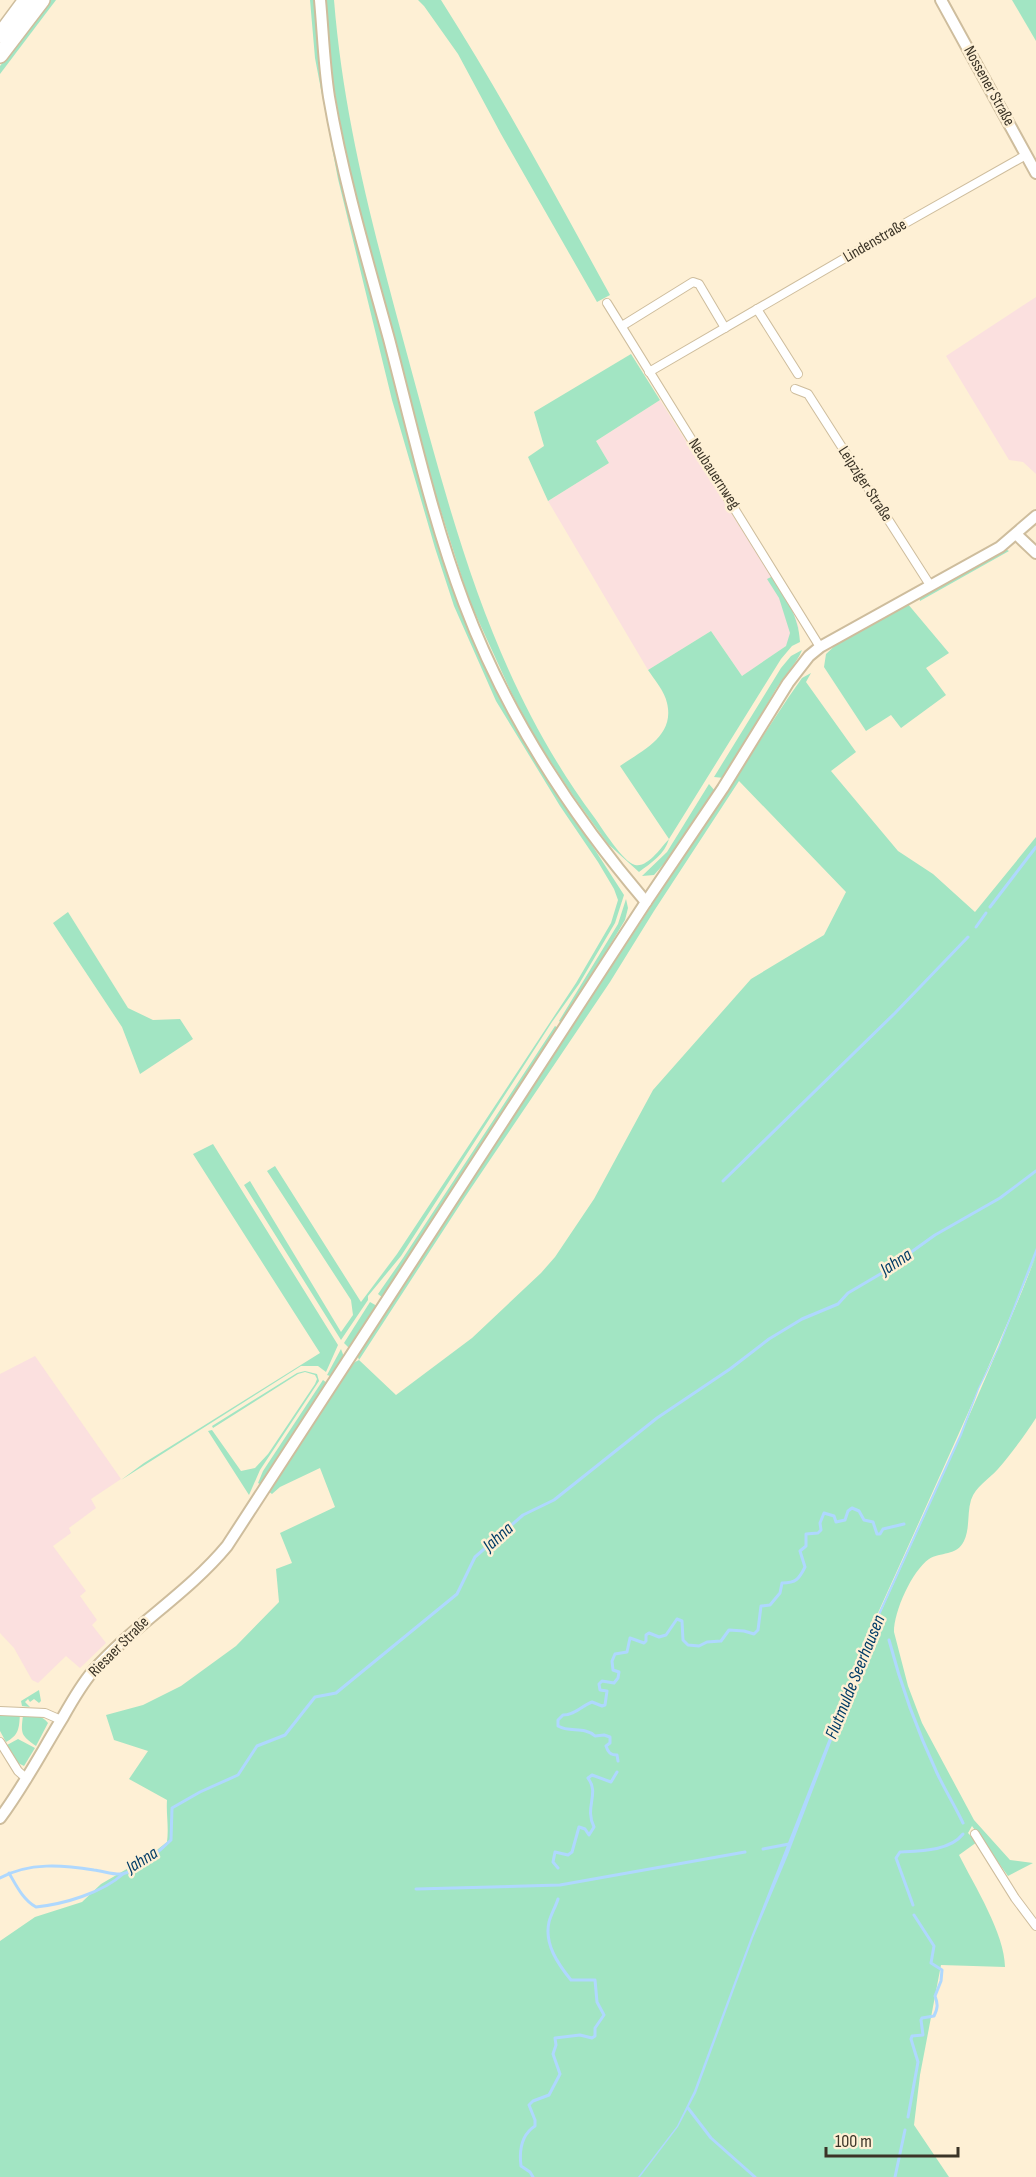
<svg xmlns="http://www.w3.org/2000/svg" width="1036" height="2177" font-family="'Sofia Sans Condensed',sans-serif">
	<rect width="100%" height="100%" fill="#fef0d5"/>
	<g fill="#fbe0df">
		<path d="M1036,297V474L1023,462L1009,460L946,356Z"/>
		<path d="M660,400L794,613L799,628L786,646L742,676L711,631L648,670L548,501L609,463L596,441Z"/>
		<path d="M35,1356L121,1479L91,1499L96,1508L69,1528L71,1533L53,1546L86,1591L80,1596L97,1620L92,1625L106,1643L80,1668L66,1656L38,1683L32,1680L14,1648L0,1633V1374Z"/>
	</g>
	<g fill="#a2e5c3" fill-rule="evenodd">
		<path d="M50,0H56L0,74V66Z"/>
		<path d="M310,0H316L357,238L428,504L527,744L624,895L615,923L579,984L552,1022L401,1256L368,1296V1300L341,1340L244,1185L250,1181L341,1332L353,1315L351,1300L267,1171L275,1166L361,1302L397,1254L576,983L611,923L618,900L614,889L598,862L560,806L496,701L454,606L435,548L392,400L338,179L315,58Z"/>
		<path d="M325,0H334C344,124 375,235 407,354C452,519 490,677 594,817C602,828 623,862 635,865C648,868 662,846 669,839L620,766C643,750 675,736 667,703C665,692 654,679 648,670L711,631L742,676L786,646L790,633L779,598L767,579L773,576C785,597 799,616 800,642L792,646L781,659L669,839C665,854 651,863 639,872L608,844L574,797L535,738L511,692L469,600L437,499L350,176L334,89Z"/>
		<path d="M418,0H441C502,96 555,195 610,295L597,302L501,134L458,54L424,6Z"/>
		<path d="M1012,0H1036V41Z"/>
		<path d="M631,354L660,400L596,441L609,463L548,501L528,457L544,446L534,412Z"/>
		<path d="M1005,549L1009,551L920,601L919,596Z"/>
		<path d="M907,603L949,653L926,668L946,695L901,728L891,715L866,731L824,667L826,654L840,641Z"/>
		<path d="M802,650C797,663 784,676 776,689C759,718 743,749 724,778L714,777L781,668L791,656Z"/>
		<path d="M811,673L806,682L856,752L831,771L898,851L933,874L975,912L1036,837V1418C1025,1435 1011,1454 998,1469C988,1480 976,1486 971,1500C967,1513 970,1529 964,1541C957,1556 940,1552 929,1559C912,1571 894,1611 894,1632L908,1686L922,1723L974,1820L1010,1860L1033,1863L1008,1876L972,1826L968,1833L977,1842L959,1855C974,1885 1005,1934 1005,1967L941,1965L920,2075L914,2125L949,2177H0V1941L35,1917L82,1902L101,1884L149,1856L167,1842C169,1827 166,1814 167,1800L129,1779L148,1751L114,1740L106,1715L143,1705L181,1686L236,1646L279,1602L276,1569L292,1563L280,1533L335,1507L320,1468L280,1487L272,1494L268,1491L334,1389L355,1362L359,1360L357,1354L788,698L802,678ZM739,781L846,892L824,935L751,979L653,1090L594,1199L555,1257L541,1273L472,1338L396,1395L359,1360L465,1197L610,982L654,911ZM1036,1256C988,1378 933,1497 879,1616L877,1615C931,1496 985,1377 1036,1256Z"/>
		<path d="M709,784L715,791L669,858L654,875L642,876L667,852Z"/>
		<path d="M626,899L628,908L625,920L563,1024L559,1021L618,924Z"/>
		<path d="M68,912L128,1008L153,1020L180,1019L193,1039L140,1074L122,1027L53,923Z"/>
		<path d="M555,1026L560,1029L383,1298L378,1294L403,1258Z"/>
		<path d="M213,1144L338,1345L326,1372L318,1366H301L121,1480L144,1463L320,1353L193,1154Z"/>
		<path d="M370,1302L377,1306L351,1347H348L344,1343Z"/>
		<path d="M341,1349L344,1357L330,1376L327,1375Z"/>
		<path d="M305,1371L317,1374L319,1381L260,1470L249,1495L208,1431L212,1430L241,1471L255,1468L268,1454L315,1384L317,1379L315,1375L305,1372L298,1374L213,1428L212,1426L297,1373Z"/>
		<path d="M323,1380L327,1383L263,1481L260,1484L258,1483L263,1471Z"/>
		<path d="M39,1690L41,1701L39,1703L34,1699L30,1702L28,1699L25,1702L30,1707L22,1706L21,1701Z"/>
		<path d="M0,1714H20C19,1729 19,1735 6,1742L0,1731Z"/>
		<path d="M23,1715C33,1715 41,1714 48,1723L36,1746C20,1735 21,1733 23,1715Z"/>
		<path d="M18,1739L35,1748L24,1766L18,1763L7,1745Z"/>
	</g>
	<path fill="#afd8fe" d="M1036,1248V1255L999,1348L979,1389L962,1435L879,1617L788,1855L753,1938L696,2093L678,2127L640,2177H638L677,2126L694,2091L751,1937L877,1616L960,1434L978,1388L998,1347Z"/>
	<g fill="none" stroke-linecap="round" stroke-linejoin="round">
		<g stroke="#afd8fe" stroke-width="3">
			<path d="M990,907L1036,847"/>
			<path d="M976,927L986,913"/>
			<path d="M723,1181L895,1013L968,937"/>
			<path d="M889,1640C901,1686 917,1730 937,1773C945,1790 955,1806 963,1823"/>
			<path d="M618,1761L617,1755C610,1755 608,1752 606,1746L610,1743V1737L604,1735L595,1736C584,1726 570,1733 558,1726V1720L563,1715C575,1715 581,1706 592,1702L602,1706L605,1705L607,1691L600,1690L599,1684L602,1681L614,1683L618,1678L619,1672L613,1670L612,1661L615,1654L627,1652L630,1638L644,1643L646,1641V1635L649,1633L659,1637L666,1635L677,1619L682,1621L683,1640L688,1645L699,1646L707,1642L721,1641L729,1630L744,1631L754,1634L758,1630L761,1606L770,1605L780,1593L782,1583C796,1583 799,1579 805,1567L800,1551L806,1546V1534L818,1533L821,1530L820,1523L824,1513L834,1516L836,1522L845,1520L848,1511L852,1508L859,1511L864,1520L873,1522L877,1534H880L883,1529L904,1524"/>
			<path d="M763,1849L789,1844"/>
			<path d="M558,1868L553,1862L555,1852L568,1855L572,1852L579,1827L585,1829L589,1835L594,1827C584,1807 600,1794 588,1778L592,1775L611,1782L617,1772"/>
			<path d="M9,1873C16,1885 23,1900 36,1907C64,1904 102,1893 123,1874"/>
			<path d="M0,1878C29,1862 63,1865 94,1870C103,1871 114,1875 122,1874C135,1872 161,1850 171,1840L172,1808L200,1792L238,1775L257,1746L285,1735L315,1697L336,1693L457,1594L475,1557L523,1515L554,1500L657,1418L730,1369L769,1339L802,1319L838,1304L848,1293L882,1273L935,1235L1000,1198L1036,1171"/>
			<path d="M416,1889L560,1885L745,1852"/>
			<path d="M913,1905L896,1858L900,1852C920,1851 950,1851 963,1834"/>
			<path d="M688,2108L711,2138L755,2177"/>
			<path d="M908,2117L918,2062L911,2039L912,2036L923,2035L921,2020L922,2018L934,2016C938,2008 938,2004 935,1996L941,1981L942,1970L931,1963L934,1946L914,1915"/>
			<path d="M533,2177L530,2172L521,2166C519,2150 521,2135 535,2126V2120L529,2105L533,2101L549,2095L560,2074L553,2054L556,2045L555,2038L580,2035L592,2038L595,2036V2028L604,2015L597,2002L595,1980H571C558,1964 544,1944 549,1922C551,1914 556,1906 558,1899"/>
			<path d="M895,2177L905,2130"/>
		</g>
		<defs>
			<g id="street">
				<path d="M607,303L820,647"/>
				<path d="M757,309L798,374"/>
				<path d="M622,326L693,282L699,284L725,328"/>
				<path d="M649,372L895,229L1026,155"/>
				<path d="M795,389L808,394L930,585"/>
				<path d="M0,1711L45,1713L61,1720"/>
				<path d="M0,1742L18,1771L27,1779"/>
				<path d="M975,1834L1015,1898L1036,1926"/>
			</g>
			<g id="secondary">
				<path d="M320,0C323,32 324,65 329,97C343,179 367,259 389,339C412,427 432,518 464,603C505,712 571,814 646,902"/>
				<path d="M941,0L1036,173"/>
				<path d="M1016,534L1036,553"/>
				<path d="M0,1818C24,1786 42,1751 63,1717C72,1701 81,1685 93,1671C134,1625 188,1593 227,1546L646,902L723,788L788,683L809,656L820,647L1000,547L1036,516"/>
			</g>
			<g id="highway">
				<path d="M0,35L26,0"/>
				<path d="M0,55L42,0"/>
			</g>
		</defs>
		<use href="#street" stroke="#cebd9d" stroke-width="10"/>
		<use href="#secondary" stroke="#cebd9d" stroke-width="14"/>
		<use href="#highway" stroke="#cebd9d" stroke-width="18"/>
		<use href="#street" stroke="#fff" stroke-width="8"/>
		<use href="#secondary" stroke="#fff" stroke-width="10"/>
		<use href="#highway" stroke="#fff" stroke-width="15"/>
	</g>
	<g text-anchor="middle" dominant-baseline="central" stroke-width="5" stroke-linejoin="round" paint-order="stroke">
		<g font-size="16" fill="#3b3427" stroke="#fef0d5">
			<text transform="translate(989 86) rotate(61)">Nossener Straße</text>
			<text transform="translate(875 241) rotate(-30)">Lindenstraße</text>
			<text transform="translate(714 474) rotate(57)">Neubauernweg</text>
			<text transform="translate(865 484) rotate(57)">Leipziger Straße</text>
			<text transform="translate(119 1647) rotate(-45)">Riesaer Straße</text>
		</g>
		<g font-size="18" font-style="italic" fill="#003b66" stroke="#fef0d5">
			<text transform="translate(896 1262) rotate(-33)">Jahna</text>
			<text transform="translate(498 1537) rotate(-42)">Jahna</text>
			<text transform="translate(855 1677) rotate(-68)">Flutmulde Seerhausen</text>
			<text transform="translate(142 1860) rotate(-32)">Jahna</text>
		</g>
	</g>
	<path d="M826 2147v9h132v-9" fill="none" stroke="#3b3427" stroke-width="3"/>
	<text x="835" y="2147" font-size="18" fill="#3b3427" stroke="#fef0d5" stroke-width="4.5" paint-order="stroke">100 m</text>
</svg>
